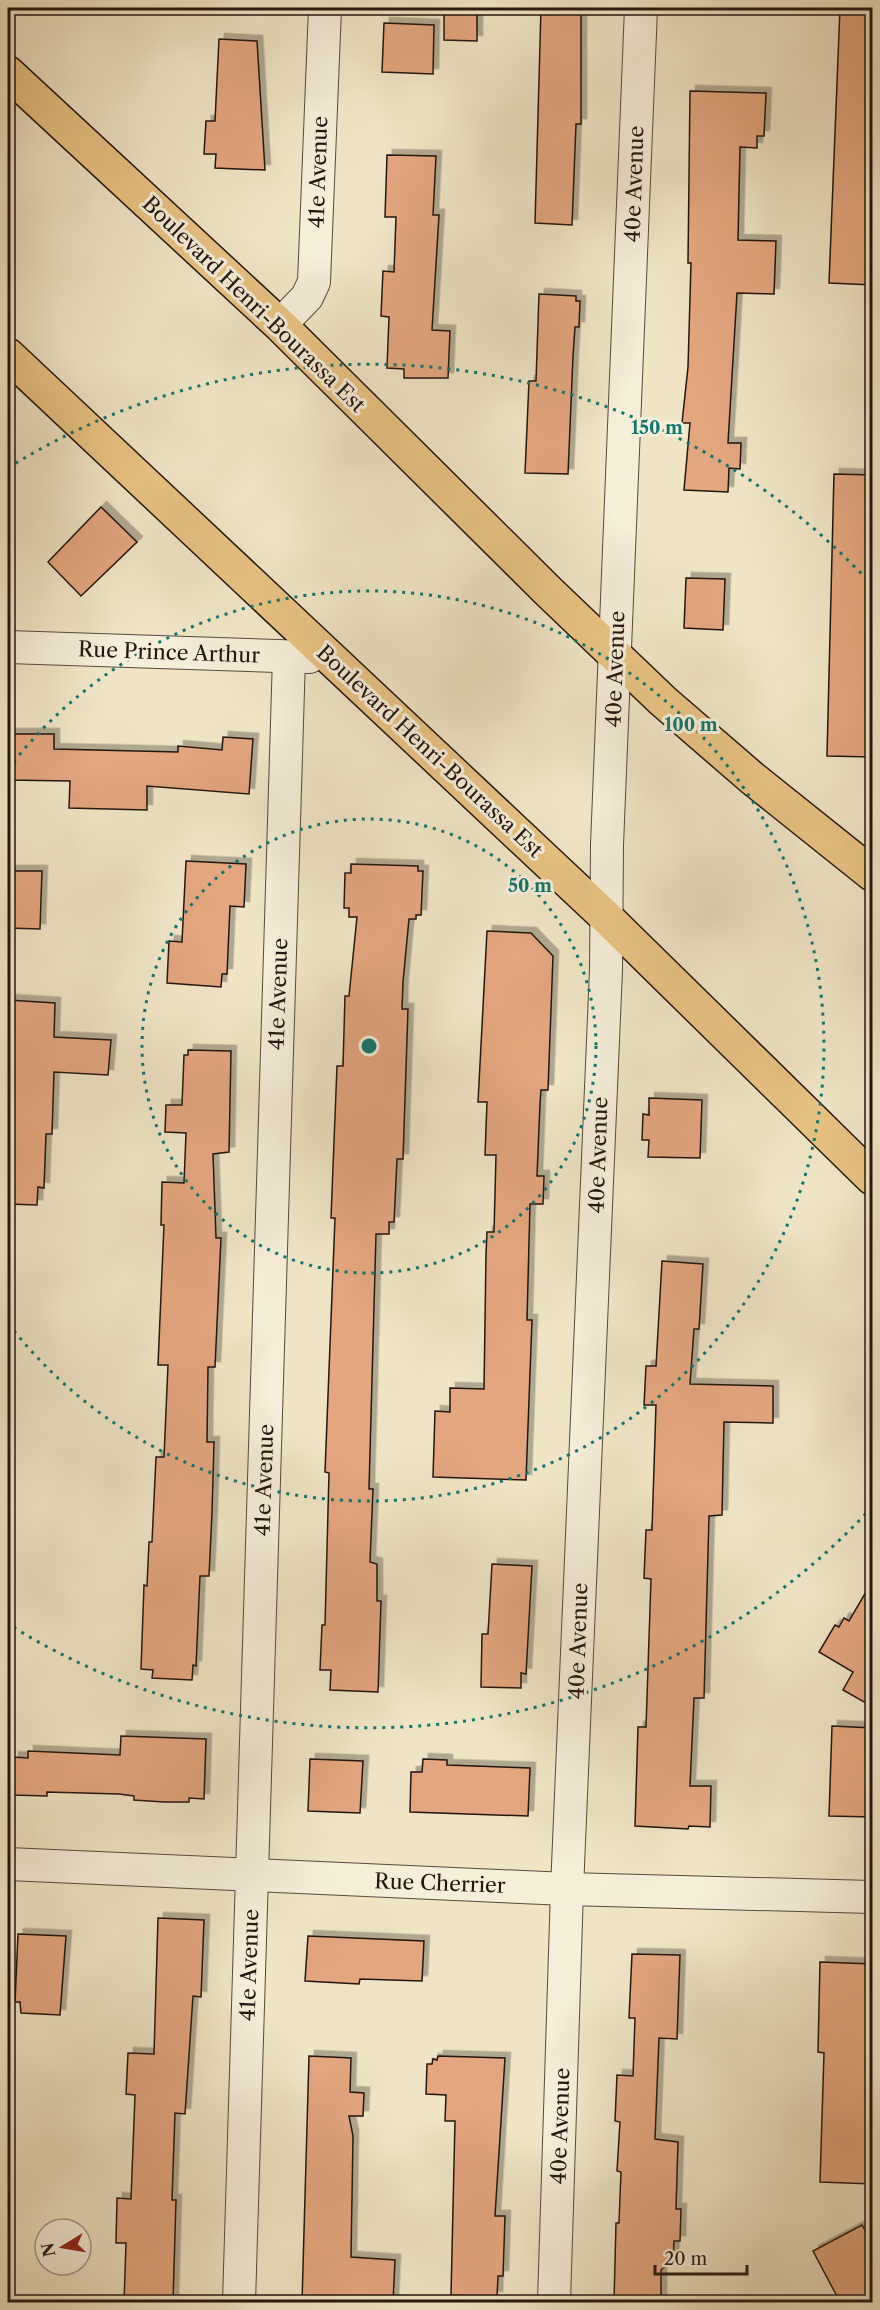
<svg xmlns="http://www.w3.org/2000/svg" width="880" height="2310" font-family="'Libre Caslon Text',serif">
	<defs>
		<filter id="shadow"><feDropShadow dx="5.5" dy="-5.5" stdDeviation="0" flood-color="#0004"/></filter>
	</defs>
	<rect width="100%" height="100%" fill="#efe5c5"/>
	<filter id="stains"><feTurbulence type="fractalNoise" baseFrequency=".00333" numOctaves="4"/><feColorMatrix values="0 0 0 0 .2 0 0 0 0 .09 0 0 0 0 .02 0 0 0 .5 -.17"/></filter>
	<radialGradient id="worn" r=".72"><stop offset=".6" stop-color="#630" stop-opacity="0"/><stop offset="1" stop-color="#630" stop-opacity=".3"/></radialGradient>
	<g fill="#e3a67e" stroke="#23160f" stroke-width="1.5" filter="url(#shadow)">
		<path d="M541,8H581V124H576L572,225L535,223Z"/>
		<path d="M840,8H873V285L829,283Z"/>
		<path d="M444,11L477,12V41L444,40Z"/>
		<path d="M384,23L434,25L433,74L382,72Z"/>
		<path d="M219,39L257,41L265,170L215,168L216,154H204L206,121H215Z"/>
		<path d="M690,91L766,93L764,136H757V148L740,147L738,240L776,241L774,294L737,293L728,443H741L740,469L729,468L728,492L684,490L690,423H682L688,367L691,263H688Z"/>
		<path d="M387,155L436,156L433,215H439L432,330L450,331L448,378H404V369L387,368L389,317L381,316L383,271L394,272L396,217H385Z"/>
		<path d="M539,294L576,296V301H580L579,327H575L573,356L568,474L525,473L529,381H536Z"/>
		<path d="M834,474L873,475V757L827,756Z"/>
		<path d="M101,507L137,542L81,596L48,562Z"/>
		<path d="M686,578L725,579L723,630L684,628Z"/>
		<path d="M8,734H54V749L178,752V746L222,750L223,737L253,739L249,794L147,786V810L69,808L70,781L8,780Z"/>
		<path d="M186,861L246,864L244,907L230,906L227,974H222L221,987L167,983L169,941L182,942Z"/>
		<path d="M351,864L418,866V871H423L421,915H416V919H409L403,982L402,1009H408L403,1159H397L394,1222H389V1234H376L369,1489H373L370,1562L377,1564V1601H381L378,1692L330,1690L331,1670H320L322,1625H325L329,1473L325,1472L335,1218H331L337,1066H343L345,996H349L357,917H349V908H344L345,873H351Z"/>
		<path d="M8,871H42L40,929L8,928Z"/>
		<path d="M487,931L531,933L553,956L548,1090H541L540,1104L537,1176H544L543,1204H530L527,1320H532L526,1480L433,1477L435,1411L450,1412V1388L484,1389L486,1254L487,1232H494L496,1155H485L487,1102H478Z"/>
		<path d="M8,1000L55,1003L54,1037L111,1040L108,1075L54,1072L52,1134H46L44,1188L38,1187L37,1205L8,1204Z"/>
		<path d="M188,1050L231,1051L229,1152L213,1154L216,1238H221L215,1367H208L207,1442H214L212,1513L209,1576H200L196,1666L193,1665L192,1680L152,1678L153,1670L141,1669L144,1585L147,1586L149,1542H152L156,1457H164L168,1365H158L164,1225H161L162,1182L184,1183L186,1133L165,1132L166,1105H182L184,1055H188Z"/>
		<path d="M649,1098L702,1100L700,1158L648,1157L649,1140H642L643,1114L649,1115Z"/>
		<path d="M662,1261L703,1264L699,1329H694L690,1384L773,1386V1423L724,1422L722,1515L709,1516L704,1698H694L690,1786H711L710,1827L689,1826L688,1829L635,1826L638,1727H646L651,1579L644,1578L646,1530H652L656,1405H644L646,1366H656Z"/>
		<path d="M492,1564L532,1566L526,1674L521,1673V1688L481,1687L482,1634H488Z"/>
		<path d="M873,1580V1707L843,1690L853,1672L819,1652L835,1625L839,1627L844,1618L849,1621Z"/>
		<path d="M832,1726L873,1728V1817L829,1816Z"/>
		<path d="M121,1736L206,1739L204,1799L189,1798V1802H164L134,1800V1796L119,1794L47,1792V1796L12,1795L13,1757L28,1758V1751L120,1755Z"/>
		<path d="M310,1759L363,1761L360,1813L308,1811Z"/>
		<path d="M423,1759L447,1760V1765L530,1768L528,1816L410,1812L411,1772H422Z"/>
		<path d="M158,1918L204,1920L201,1997L193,1996L185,2114L175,2113L172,2200H176L173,2302H124L126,2243H116L117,2198L131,2199L135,2095L126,2094L128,2053L154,2054Z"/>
		<path d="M18,1934L66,1936L60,2015L21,2013L20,2002H15Z"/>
		<path d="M308,1936L424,1941L422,1981L360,1979L359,1984L305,1981Z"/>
		<path d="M632,1954L680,1955L677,2039L659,2038L655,2139L678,2142L676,2209H681L680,2241H674L673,2260L661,2270V2302H614L616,2223H619L621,2172L617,2171L620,2122L615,2121L617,2075L633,2076L635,2018H629Z"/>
		<path d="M820,1962L873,1964V2184L820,2182L824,2053L818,2052Z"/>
		<path d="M309,2056L351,2058L350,2092L364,2093L363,2116H349L353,2136L351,2257L395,2260L393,2302H302Z"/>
		<path d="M438,2056L505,2058L495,2216H505L503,2276H498L497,2297L451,2295L455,2121H445L446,2095L426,2094L427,2064H432L433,2059L437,2060Z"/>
		<path d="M862,2225L873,2245V2302H840L813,2251Z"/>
	</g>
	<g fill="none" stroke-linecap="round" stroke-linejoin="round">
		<defs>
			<g id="minor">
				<path d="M280,325L307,297L314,282L325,8"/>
				<path d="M8,647L309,657"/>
				<path d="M8,1864L567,1889L872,1897"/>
				<path d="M239,2302L289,657"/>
				<path d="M554,2302L567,1889L606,970L607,845L641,8"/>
			</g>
			<g id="primary">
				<path d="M8,73L280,325L548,591L663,701L752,778L872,874"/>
				<path d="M8,355L606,917L872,1178"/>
			</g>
		</defs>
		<use href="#minor" stroke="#564a3c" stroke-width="34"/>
		<use href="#primary" stroke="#23160f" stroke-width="36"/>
		<use href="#minor" stroke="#f5eed9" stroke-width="32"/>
		<use href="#primary" stroke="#e8c282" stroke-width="33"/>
	</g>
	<g fill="none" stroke="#0f766e" stroke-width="3" stroke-dasharray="3 6">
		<circle cx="369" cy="1046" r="227"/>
		<path d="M8 769A455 455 0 1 1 8 1323"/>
		<path d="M872 1507A682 682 0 0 1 8 1624M8 468A682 682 0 0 1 872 585"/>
	</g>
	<g text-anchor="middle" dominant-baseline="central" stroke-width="6" stroke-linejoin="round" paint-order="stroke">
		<g font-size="21" fill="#23160f" stroke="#f5eed9">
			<text transform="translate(318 172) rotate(-88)">41e Avenue</text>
			<text transform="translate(634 184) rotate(-88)">40e Avenue</text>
			<text transform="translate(254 304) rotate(44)">Boulevard Henri-Bourassa Est</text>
			<text transform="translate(169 652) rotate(2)">Rue Prince Arthur</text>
			<text transform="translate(615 669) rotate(-88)">40e Avenue</text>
			<text transform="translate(430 751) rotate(43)">Boulevard Henri-Bourassa Est</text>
			<text transform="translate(278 994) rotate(-88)">41e Avenue</text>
			<text transform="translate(598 1155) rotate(-88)">40e Avenue</text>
			<text transform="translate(264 1480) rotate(-88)">41e Avenue</text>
			<text transform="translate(578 1641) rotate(-88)">40e Avenue</text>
			<text transform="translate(440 1883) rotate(2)">Rue Cherrier</text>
			<text transform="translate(249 1965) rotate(-88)">41e Avenue</text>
			<text transform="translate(560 2126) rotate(-88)">40e Avenue</text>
		</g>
	</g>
	<circle cx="369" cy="1046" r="9" fill="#0f766e" stroke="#f5eed9" stroke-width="3"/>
	<g font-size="18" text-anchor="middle" font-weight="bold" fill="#0f766e" stroke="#f5eed9" stroke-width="6" stroke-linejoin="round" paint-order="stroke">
		<text x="657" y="434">150 m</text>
		<text x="691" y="731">100 m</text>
		<text x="530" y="892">50 m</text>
	</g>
	<rect width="880" height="2310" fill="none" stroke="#efe5c5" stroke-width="30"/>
	<rect x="9" y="9" width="862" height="2292" fill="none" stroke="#23160f" stroke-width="3"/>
	<rect x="15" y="15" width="850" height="2280" fill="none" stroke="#23160f" stroke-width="1.5"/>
	<g transform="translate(63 2247) rotate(259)"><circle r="28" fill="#f5eed9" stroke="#a19888" stroke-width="1.5"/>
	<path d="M0-4.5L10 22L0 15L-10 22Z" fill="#8f2418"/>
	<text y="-9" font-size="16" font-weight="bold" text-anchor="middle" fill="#23160f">N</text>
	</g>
	<path d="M655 2265v9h92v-9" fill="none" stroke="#23160f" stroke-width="3"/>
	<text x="664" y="2265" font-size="18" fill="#23160f" stroke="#f5eed9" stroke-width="4.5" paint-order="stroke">20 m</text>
	<rect width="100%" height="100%" filter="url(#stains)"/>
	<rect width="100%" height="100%" fill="url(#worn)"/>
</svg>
